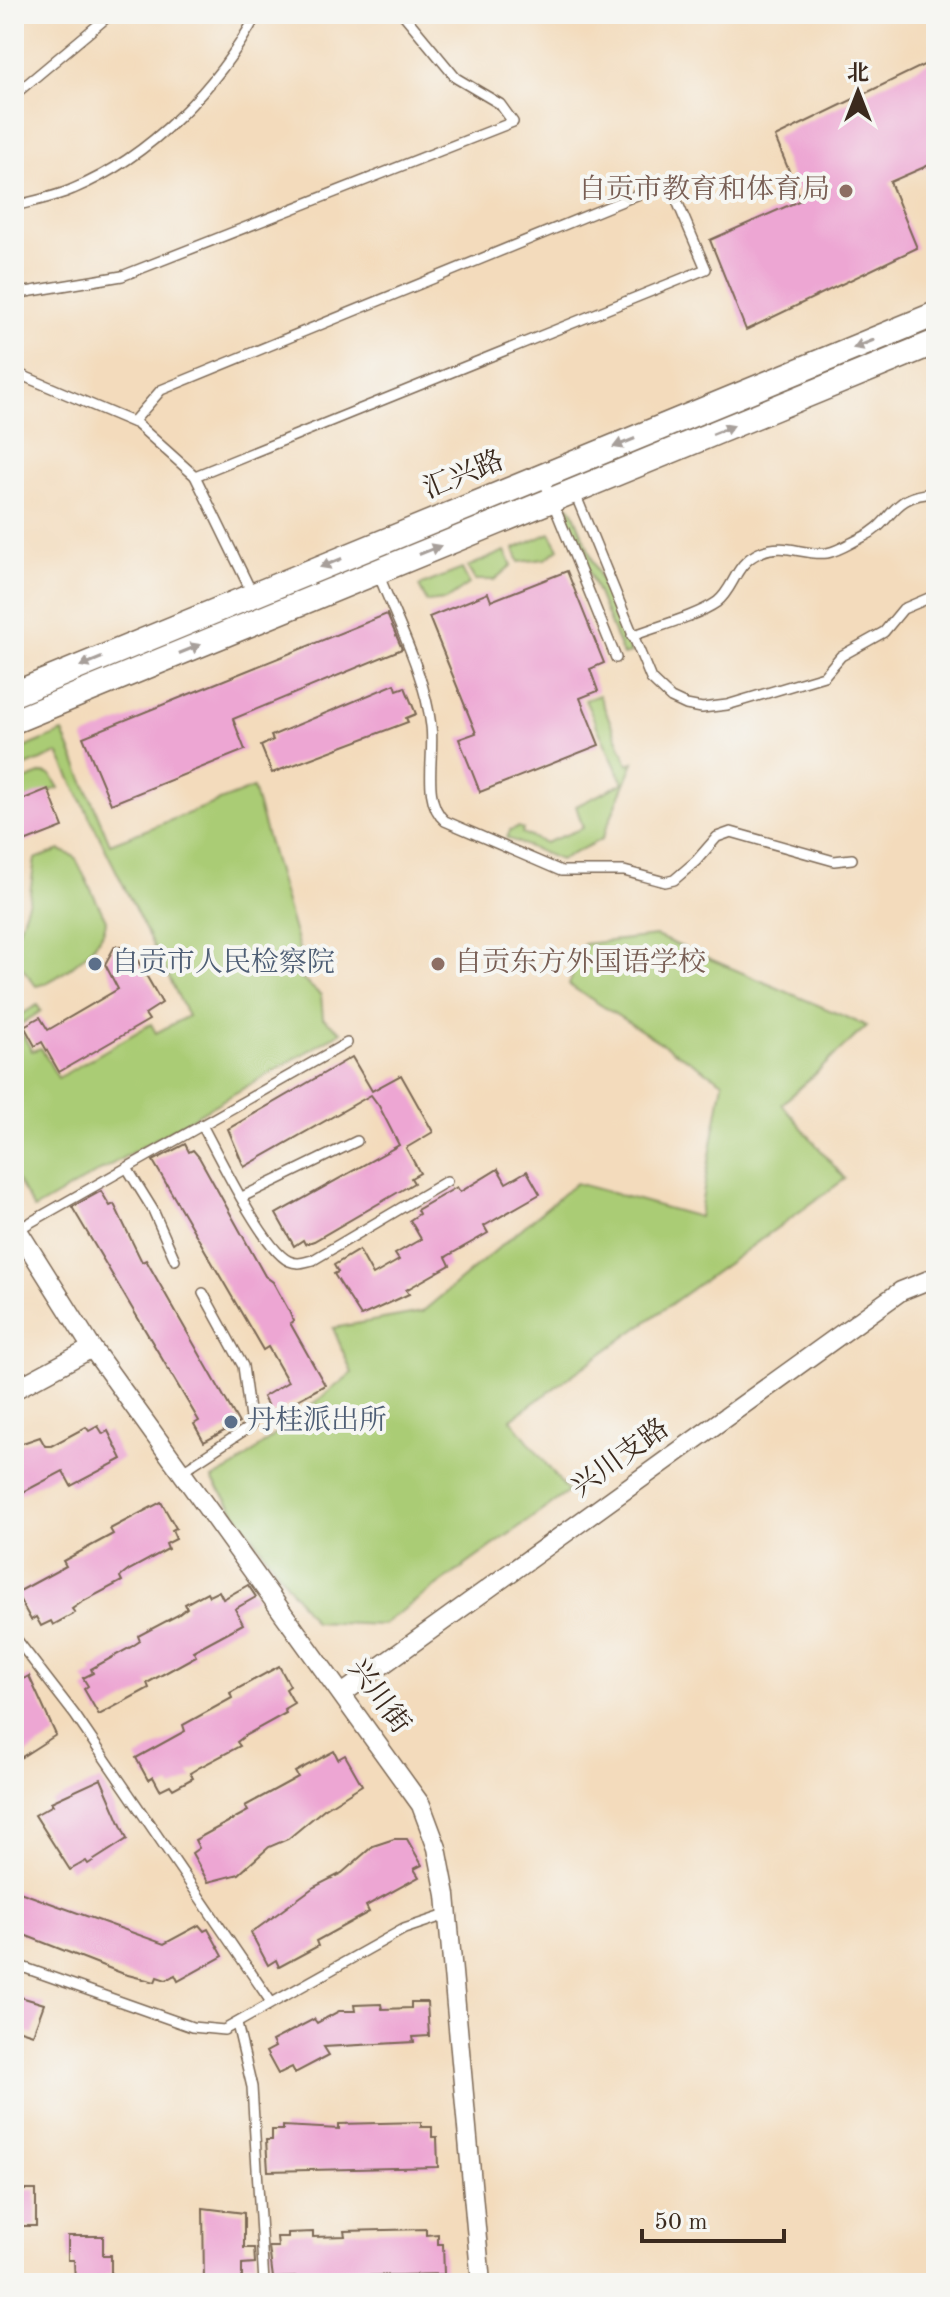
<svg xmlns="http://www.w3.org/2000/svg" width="950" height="2297" font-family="'Old Standard TT','Noto Serif SC',serif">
	<rect width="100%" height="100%" fill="#f6f6f2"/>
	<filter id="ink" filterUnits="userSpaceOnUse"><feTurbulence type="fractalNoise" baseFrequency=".0125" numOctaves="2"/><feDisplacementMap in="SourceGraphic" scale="16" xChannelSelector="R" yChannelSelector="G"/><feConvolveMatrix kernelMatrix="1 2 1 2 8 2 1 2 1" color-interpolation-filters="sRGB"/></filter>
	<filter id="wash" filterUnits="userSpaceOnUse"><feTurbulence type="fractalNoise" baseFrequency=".006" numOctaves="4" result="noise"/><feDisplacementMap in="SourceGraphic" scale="32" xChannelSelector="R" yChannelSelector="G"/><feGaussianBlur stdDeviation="1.8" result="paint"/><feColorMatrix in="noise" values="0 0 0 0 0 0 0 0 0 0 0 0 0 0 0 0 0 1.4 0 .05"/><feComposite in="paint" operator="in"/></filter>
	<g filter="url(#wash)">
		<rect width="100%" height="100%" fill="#f3dbbc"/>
		<g fill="#aacc75" stroke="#727b4a" stroke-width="2">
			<path d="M569,506L572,509L631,653L623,655L565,512Z"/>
			<path d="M550,533L559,549L545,559L519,562L514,549Z"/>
			<path d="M505,551L512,565L494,580H475L467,567Z"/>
			<path d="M462,569L469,584L446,600L427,602L419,586Z"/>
			<path d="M599,695L628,764L634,762L602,839L560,860L507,838L510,830L518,827L523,829L522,833L545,843L583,828L576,806L623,783L585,700Z"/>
			<path d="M63,732L110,844L253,788L300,952L297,975L321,995L323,1018L341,1032L34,1209L14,1175V1019L37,1005L41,1011L18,1026L32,1051L41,1048L58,1078L151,1024L156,1033L188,1016L58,753L14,771V752Z"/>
			<path d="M43,773L51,775L59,788L14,803V784Z"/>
			<path d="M60,850L75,857L106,920C106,944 58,982 36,986L14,957V943L29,900L35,859Z"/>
			<path d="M656,936L867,1026L782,1104L845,1179L511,1419L568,1492L382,1625L314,1622L212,1479L236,1466L352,1373L333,1328L422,1312L576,1183L699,1217L723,1082L569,985L584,944Z"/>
		</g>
		<g id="blocks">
			<g fill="#eda6d3">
				<path d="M936,59V162L890,182L917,248L746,330L710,240L801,200L775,137Z"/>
				<path d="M567,571L604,663L590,669L598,691L580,698L599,745L480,792L459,739L476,733L429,617L488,593L491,601Z"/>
				<path d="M387,614L402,649L233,719L245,750L111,804L83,737Z"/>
				<path d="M395,684L397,690L405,687L416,714L406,718L408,722L272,773L261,746L273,740L271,736Z"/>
				<path d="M48,789L63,827L14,846V803Z"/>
				<path d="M115,946L131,949L162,1003L145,1014L149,1020L59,1072L42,1042L35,1046L24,1026L40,1017L48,1030L118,989L105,964Z"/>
				<path d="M352,1057L372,1091L401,1075L433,1132L406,1148L420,1173L411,1178L414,1183L314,1241L305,1244L303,1240L294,1246L276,1214L399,1145L379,1106L371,1095L244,1167L228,1129Z"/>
				<path d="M185,1144L189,1152L193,1150L199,1157L265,1276L273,1282L289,1311L293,1321L290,1323L325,1385L272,1414L263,1397L288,1382L268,1347L263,1350L153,1161Z"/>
				<path d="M498,1169L506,1183L527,1171L540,1194L484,1226L488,1233L446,1257L450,1265L406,1290L409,1294L361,1316L334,1274L338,1272L334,1265L359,1250L373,1275L399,1260L395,1254L421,1239L410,1220L419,1214L417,1210L457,1187L460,1192Z"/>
				<path d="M101,1191L110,1206L114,1204L142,1262L146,1260L239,1423L204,1442L194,1424L199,1421L72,1207Z"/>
				<path d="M98,1426L103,1434L108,1431L122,1459L71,1486L63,1471L14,1497V1446L40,1437L45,1446H51L86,1427L89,1431Z"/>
				<path d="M161,1502L176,1528L172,1530L176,1539L166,1544L168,1549L129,1570L120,1577L122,1581L82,1602L72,1609L75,1613L53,1625L51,1621L41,1626L36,1617L31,1620L16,1593L66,1566L63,1561L113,1534L110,1529Z"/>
				<path d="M248,1585L256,1597L235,1609L243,1624L193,1651L196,1656L147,1683L149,1688L99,1715L84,1689L88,1686L83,1678L93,1673L91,1669L131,1647L140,1641L138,1636L178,1615L187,1608L185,1604L207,1592L209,1596L219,1591L223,1599Z"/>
				<path d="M279,1666L290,1686L286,1689L294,1703L284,1709L286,1713L246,1735L237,1742L240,1746L200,1767L190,1773L193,1778L173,1789L170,1785L160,1790L153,1777L148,1780L136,1758L185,1731L183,1725L232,1698L230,1693Z"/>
				<path d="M29,1676L56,1735L14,1762V1684Z"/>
				<path d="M334,1751L338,1759L345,1755L362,1785L324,1809L288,1839L269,1847L239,1874L208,1882L192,1853L199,1848L195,1840L248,1811L245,1806L298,1777L295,1772Z"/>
				<path d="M101,1779L127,1839L88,1864L86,1861L70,1870L35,1815L53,1805L51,1802Z"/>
				<path d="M394,1839H407L422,1865L414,1869L419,1877L366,1906L369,1912L316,1941L318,1946L279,1967L276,1960L268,1965L251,1933L314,1887L342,1873L373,1846Z"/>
				<path d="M14,1890L164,1944L199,1925L204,1931L208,1929L223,1956L178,1981L175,1975L166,1980L157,1977L155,1982L124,1974L14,1931Z"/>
				<path d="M14,1995L44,2004L33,2034L14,2028Z"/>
				<path d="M411,2002H427L429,2036L413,2037L414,2042L324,2047L329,2055L295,2073L292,2067L278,2074L266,2052L275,2047L272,2041L314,2019L317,2023L339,2011H355L354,2005L381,2004L382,2009L411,2008Z"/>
				<path d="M421,2122V2127H432V2137H437L438,2167L268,2171L266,2140H272V2130H283V2126L339,2129V2124Z"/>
				<rect x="14" y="2190" width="22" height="36"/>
				<path d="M203,2208L244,2213V2248H254L255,2263L242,2264V2283H204Z"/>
				<path d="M426,2229V2235L438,2234V2244H443L444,2274L273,2278L269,2247H278L277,2237H288V2233L313,2232V2237L345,2236L344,2231Z"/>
				<path d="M68,2236H103V2255H111V2275H105V2283H75L74,2260H68Z"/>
			</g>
		</g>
	</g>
	<g filter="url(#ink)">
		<use href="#blocks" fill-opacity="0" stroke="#7b6855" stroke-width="2"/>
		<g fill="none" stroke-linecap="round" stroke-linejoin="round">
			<defs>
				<g id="service">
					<path d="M14,95L111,14"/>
					<path d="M14,206C33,201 55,197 73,189C150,157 218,87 257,14"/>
					<path d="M14,294L122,276L513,122L500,104L456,78L403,14"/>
					<path d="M14,372L137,424L195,476L253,595"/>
					<path d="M133,422L161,390L659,186L671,187L706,269L195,476"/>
					<path d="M542,476L616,658"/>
					<path d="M574,491L651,679L671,698L686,705L702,708L727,705L824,676L841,656L884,632L903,609L936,595"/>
					<path d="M378,573C397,622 425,674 431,726C435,755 421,801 445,821L561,871H624L665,882L674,880L696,861L717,837L731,832L834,861L852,859"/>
					<path d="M632,636C656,627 697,616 717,602C735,588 734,563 761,552C785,542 804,556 827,553C839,551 850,543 861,538C896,522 888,495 936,493"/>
					<path d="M202,1125C217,1153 264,1250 289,1261C298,1265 304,1262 313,1260L447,1181"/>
					<path d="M127,1168L153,1210L175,1260"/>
					<path d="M242,1197L357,1141"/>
					<path d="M17,1230L347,1043"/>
					<path d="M181,1472L251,1426L243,1366L203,1293"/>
					<path d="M14,1636L75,1715L271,2002"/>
					<path d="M14,1964L192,2027L224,2030L404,1929L449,1914"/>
					<path d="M237,2024L252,2087L264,2283"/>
				</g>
				<g id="minor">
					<path d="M14,1224L92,1348L421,1805L437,1848L446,1895L481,2283"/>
					<path d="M14,1390L92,1348"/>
					<path d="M342,1694L901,1291L936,1277"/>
				</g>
				<g id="secondary">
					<path d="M14,694L936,314"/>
					<path d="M14,721L936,342"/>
				</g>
			</defs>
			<use href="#service" stroke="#7b6855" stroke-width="12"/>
			<use href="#minor" stroke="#7b6855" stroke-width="21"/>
			<use href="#secondary" stroke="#7b6855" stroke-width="27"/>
			<use href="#service" stroke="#fff" stroke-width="9"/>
			<use href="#minor" stroke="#fff" stroke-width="18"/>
			<use href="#secondary" stroke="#fff" stroke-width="24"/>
		</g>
		<defs><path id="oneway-solid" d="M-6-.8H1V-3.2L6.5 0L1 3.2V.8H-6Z" transform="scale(2)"/></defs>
		<g fill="#a79f9a">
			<use href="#oneway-solid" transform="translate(864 344) rotate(158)"/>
			<use href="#oneway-solid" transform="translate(723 430) rotate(-22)"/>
			<use href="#oneway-solid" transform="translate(624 443) rotate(158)"/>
			<use href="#oneway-solid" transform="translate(430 550) rotate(-22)"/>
			<use href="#oneway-solid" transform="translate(331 563) rotate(158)"/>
			<use href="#oneway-solid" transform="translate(190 649) rotate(-22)"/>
			<use href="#oneway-solid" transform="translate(91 662) rotate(158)"/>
		</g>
	</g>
	<g fill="#8d6e63" stroke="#f6f6f2" stroke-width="3">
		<circle cx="846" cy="191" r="8"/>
		<circle cx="438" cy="964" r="8"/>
	</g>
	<g fill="#5c6f8a" stroke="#f6f6f2" stroke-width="3">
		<circle cx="95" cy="964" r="8"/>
		<circle cx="231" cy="1422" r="8"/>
	</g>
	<g text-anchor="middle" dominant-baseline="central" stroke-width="8" stroke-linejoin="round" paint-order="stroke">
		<g font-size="28" fill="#785e54" stroke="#f6f6f2" text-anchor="end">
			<text x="830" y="191">自贡市教育和体育局</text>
			<text x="454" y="964" text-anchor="start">自贡东方外国语学校</text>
		</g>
		<g font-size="28" fill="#3b2a1e" stroke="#f6f6f2">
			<text transform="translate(464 476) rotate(-22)">汇兴路</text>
			<text transform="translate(621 1459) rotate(-36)">兴川支路</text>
			<text transform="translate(378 1697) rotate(54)">兴川街</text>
		</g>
		<g font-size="28" fill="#4e5e75" stroke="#f6f6f2" text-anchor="start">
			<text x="111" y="964">自贡市人民检察院</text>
			<text x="247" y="1422">丹桂派出所</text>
		</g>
	</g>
	<rect width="950" height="2297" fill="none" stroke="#f6f6f2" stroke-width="48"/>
	<g transform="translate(858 92)" stroke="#f6f6f2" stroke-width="6" paint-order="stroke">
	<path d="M0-6L14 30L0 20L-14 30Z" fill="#3b2a1e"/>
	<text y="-12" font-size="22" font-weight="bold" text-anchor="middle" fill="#3b2a1e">北</text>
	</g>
	<path d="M642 2229v12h142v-12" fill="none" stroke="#3b2a1e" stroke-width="4"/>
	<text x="654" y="2229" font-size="24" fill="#3b2a1e" stroke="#f6f6f2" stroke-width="6" paint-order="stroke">50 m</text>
</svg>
